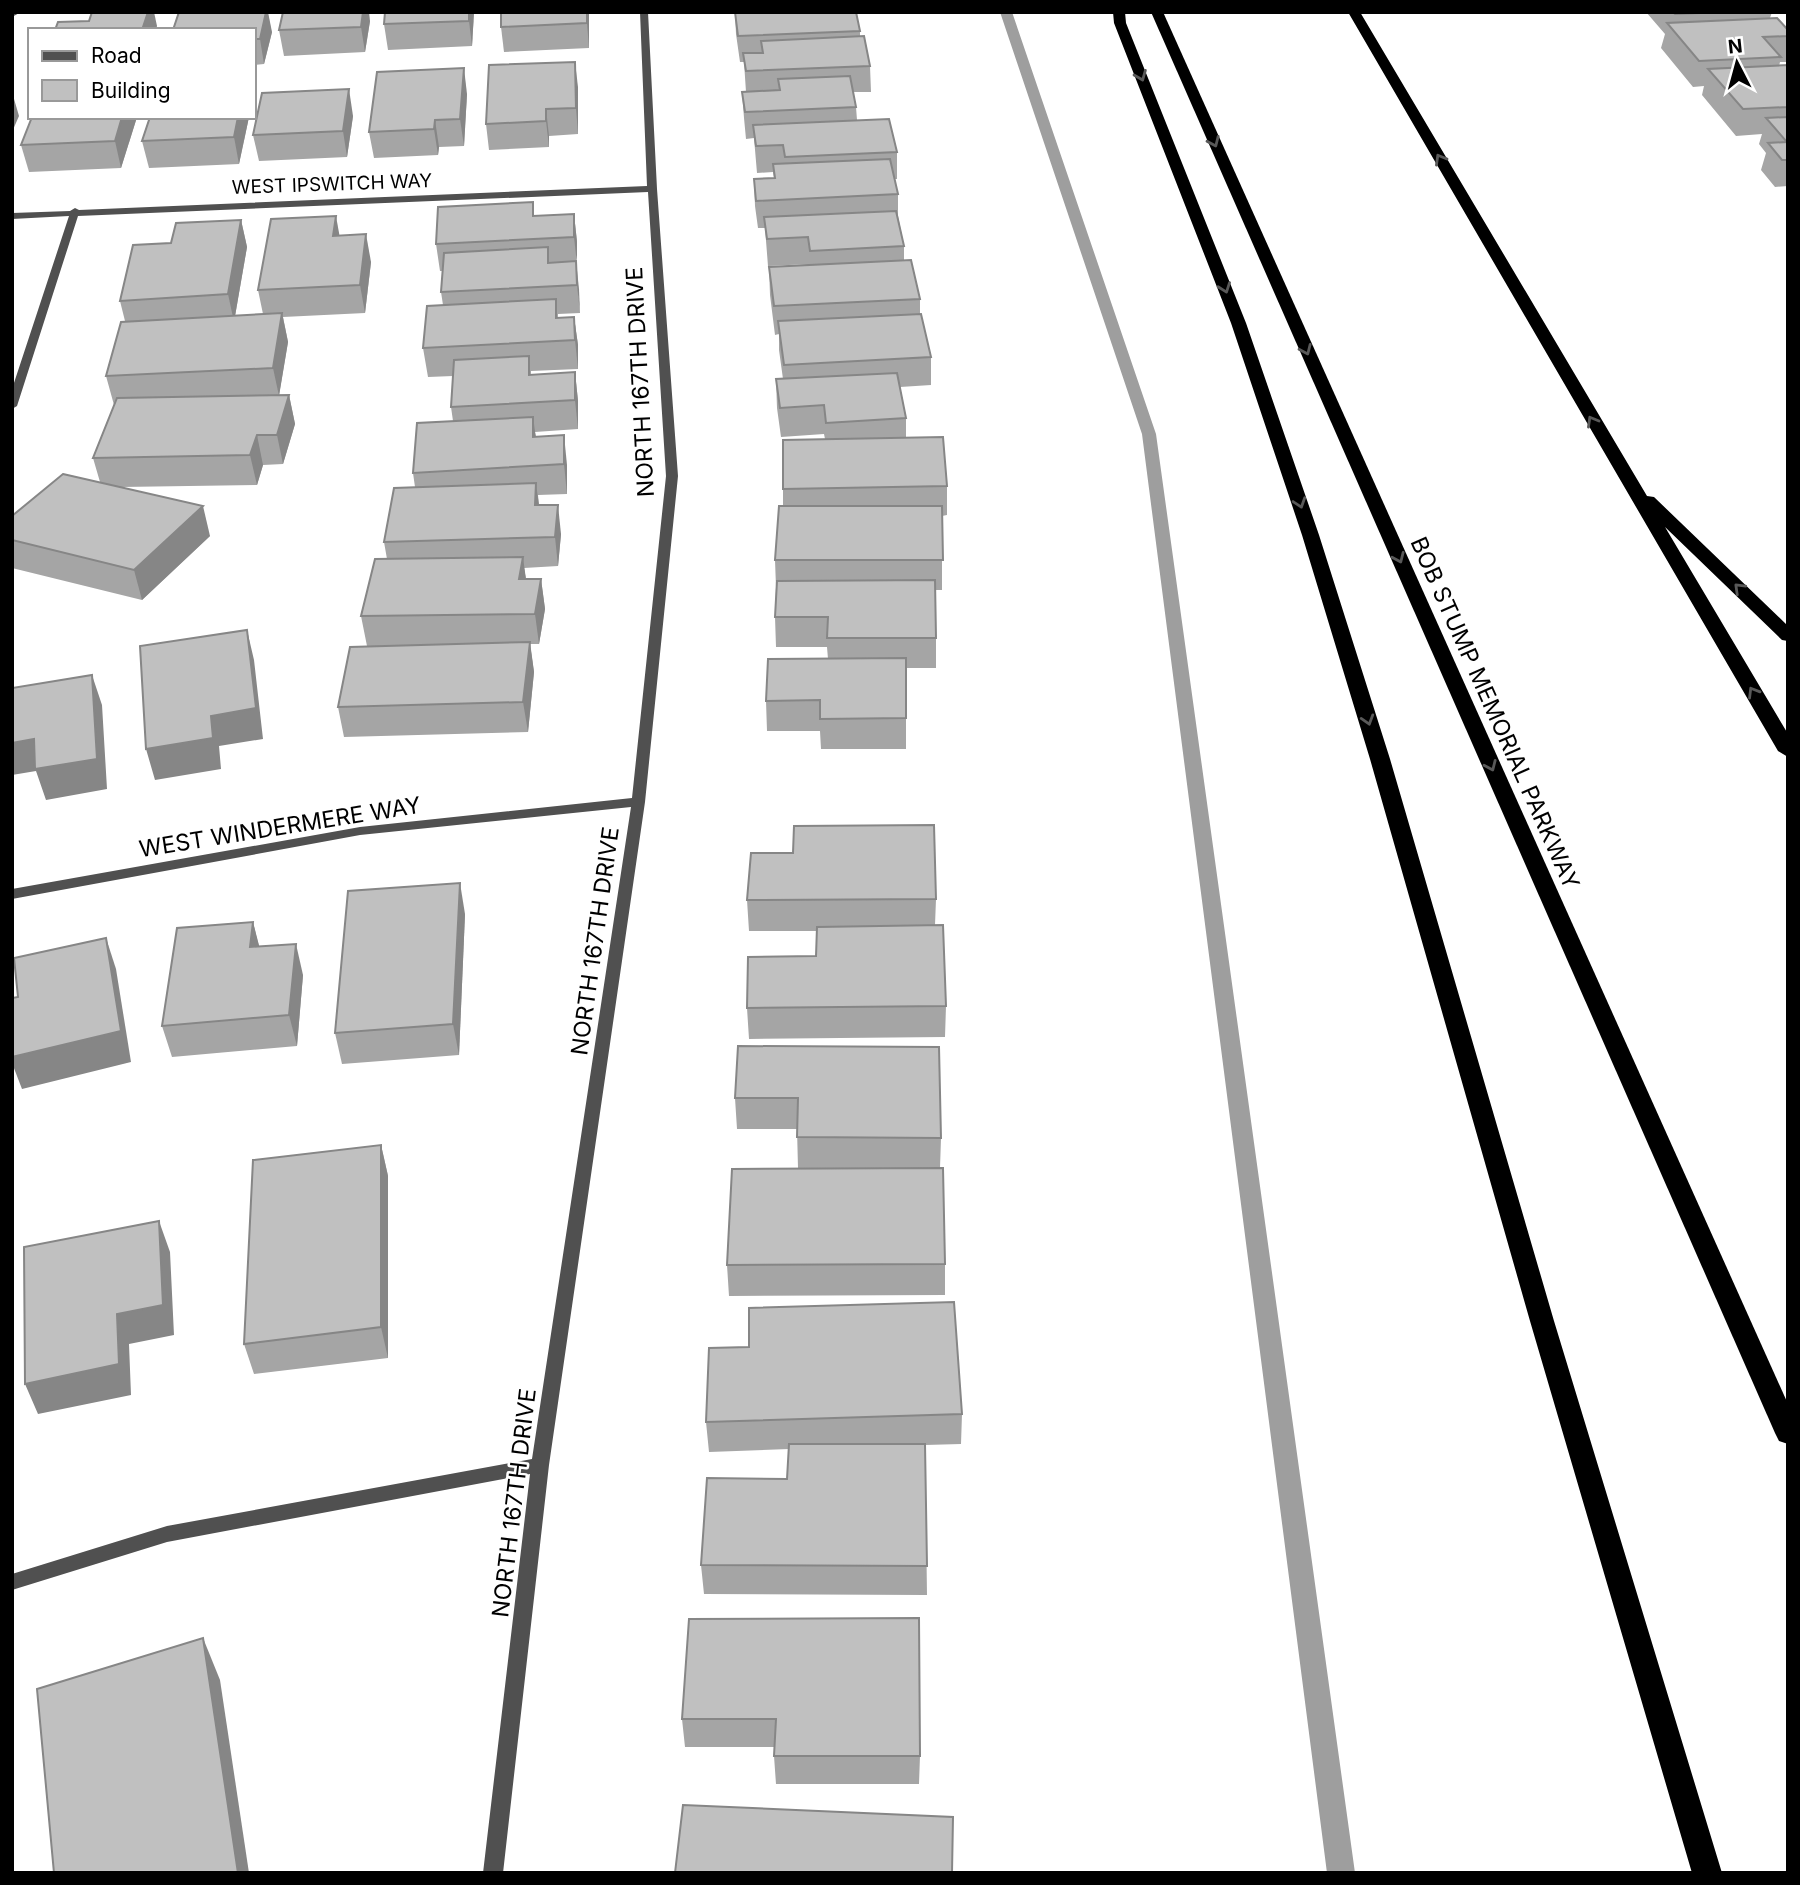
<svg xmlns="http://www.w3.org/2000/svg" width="1800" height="1885" font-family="Inter,sans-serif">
	<rect width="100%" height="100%" fill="#fff"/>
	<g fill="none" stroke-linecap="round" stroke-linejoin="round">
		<path fill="#9e9e9e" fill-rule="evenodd" d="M1000,12H1012L1156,434L1355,1873H1327L1142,434Z"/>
		<g fill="#505050" fill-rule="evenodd">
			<path d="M12,12H21L12,17Z"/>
			<path d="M640,12H648L657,189L678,476L645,802L549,1465L503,1873H483L530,1474L167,1542L12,1590V1574L167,1526L532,1459L631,807L360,835L12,899V889L360,827L632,798L666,476L648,192L78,216L17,406L12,409V389L69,216L12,219V213L70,211L75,208L79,210L647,186Z"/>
		</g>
		<g fill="#000" fill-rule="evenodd">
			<path d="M1113,12H1125L1126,23L1246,323L1319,535L1390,759L1554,1321L1722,1873H1692L1530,1321L1370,759L1302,535L1231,323L1114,23Z"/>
			<path d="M1151,12H1163L1788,1404V1444L1779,1441L1775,1433Z"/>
			<path d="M1348,12H1360L1647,496L1654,497L1788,626V641L1782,640L1665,527L1788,734V757L1778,751Z"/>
		</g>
	</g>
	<g fill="#a5a5a5">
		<path d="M385,12H474L472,46L388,50L384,24Z"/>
		<path d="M589,12V48L504,52L501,27Z"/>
		<path d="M735,12L860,31V37L870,66L871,92H853L856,107L857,120L897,152V179H894L898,194V216L904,246V260L920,299V314L931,357V385L900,387L906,418V438L947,486V515L942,516V590H936V668H906V749H821L820,731H767L766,701L828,659L827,647H776L775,617L776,587L775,560L783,506V489L825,439L824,434L781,437L777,408L776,379H783L779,350V334L775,335L770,295L769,267L809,264L768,266L765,228H758L755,206L754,179L774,178L773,172L757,173L754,138L746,139L744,118L742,92H746L744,62H740L736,34Z"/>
		<path d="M1646,12H1772L1770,18L1788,30V56L1786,62H1780L1779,66L1788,65V186L1775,187L1761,170L1766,153L1759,144L1762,134L1736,136L1702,95L1704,86L1693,87L1661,48L1665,34Z"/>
		<path d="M370,21L365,52L284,56L279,30Z"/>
		<path d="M254,30L272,32L264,64L254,65Z"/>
		<path d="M578,87V134L549,136V147L489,150L486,124Z"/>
		<path d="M467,94L464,146L439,147L438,155L374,158L369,132Z"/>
		<path d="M353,116L347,157L259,161L253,135Z"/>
		<path d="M137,117L121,168L29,172L21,145Z"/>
		<path d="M249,117L239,164L149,168L142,141Z"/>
		<path d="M533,202L534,216L574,214L577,242L576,264L580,313L558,314V318L574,317L578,345V369L531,371V375L575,372L578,401V429L535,432L536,437L567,465V494L538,495L539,505L561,534L558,566L524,568L526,579H541L545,609L539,644H530L534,672L528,732L344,737L338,707L367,646L361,616L387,559L384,542L415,487L413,473L453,421L451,407L453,376L428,377L423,348L443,305L441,292L443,271H440L436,244Z"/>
		<path d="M241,220L247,247L235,316L263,314L258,290L340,236L371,262L365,313L283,317L288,342L279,395H289L295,424L283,464L263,465L257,485L121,487L210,536L142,600L12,568V516L100,482L93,458L114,405L106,376L125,321L120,301L171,243Z"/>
		<path d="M936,899L935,925L946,1006L945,1037L749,1039L747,1008L816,956L817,931H749L747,900Z"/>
		<path d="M465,914L459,1055L342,1064L335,1033Z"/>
		<path d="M253,922L259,947L303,975L297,1046L172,1057L162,1026Z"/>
		<path d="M738,1046L941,1138L940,1168L945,1264V1295L729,1296L727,1265L892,1169L798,1168L797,1129H737L735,1098Z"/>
		<path d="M381,1145L388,1176V1358L254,1374L244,1344Z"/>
		<path d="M962,1414L961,1444L925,1445L927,1595L704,1594L701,1565L787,1479L789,1449L709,1452L706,1422Z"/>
		<path d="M689,1619L920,1756L919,1784H776L774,1756V1747H685L682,1719Z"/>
	</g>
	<g fill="#868686">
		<path d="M148,12H154L157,26L156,30H142Z"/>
		<path d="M266,12H268L272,32L264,64L260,39Z"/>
		<path d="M363,12H369L370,21L365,52L361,27Z"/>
		<path d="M469,12H474L472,46L469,21Z"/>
		<path d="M587,12H589V48L587,23Z"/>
		<path d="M575,62L578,87V134L576,108Z"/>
		<path d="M464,68L467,94L464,146L460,119Z"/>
		<path d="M349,89L353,116L347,157L343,131Z"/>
		<path d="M12,92L19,116L12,132Z"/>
		<path d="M546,109L549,136V147L546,121Z"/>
		<path d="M122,117H137L121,168L115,141Z"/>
		<path d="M238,117H249L239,164L234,137Z"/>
		<path d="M435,120L439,147L438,155L434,129Z"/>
		<path d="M574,214L577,242V264L574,237Z"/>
		<path d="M336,216L341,244L333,236Z"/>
		<path d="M241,220L247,247L234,322L228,294Z"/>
		<path d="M366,234L371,262L365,313L360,285Z"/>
		<path d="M576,261L579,289L580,313L577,285Z"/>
		<path d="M282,313L288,342L279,396L273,368Z"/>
		<path d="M574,317L578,345V369L575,340Z"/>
		<path d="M575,372L578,401V429L575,400Z"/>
		<path d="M289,395L295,424L283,464L277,435Z"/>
		<path d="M533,417L537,446L533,437Z"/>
		<path d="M257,435L263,465L257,485L250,455Z"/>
		<path d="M564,435L567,465V494L564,464Z"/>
		<path d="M536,483L540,513L535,505Z"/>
		<path d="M558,505L561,534L558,566L555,537Z"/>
		<path d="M203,506L210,536L142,600L134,570Z"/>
		<path d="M523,557L527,587L519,579Z"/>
		<path d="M541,579L545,609L539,644L535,614Z"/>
		<path d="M247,630L254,660L263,739L219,746L221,769L155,780L146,749L211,716Z"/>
		<path d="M530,642L534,672L528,732L523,702Z"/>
		<path d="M92,675L102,705L107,789L46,800L36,771L12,775V743L34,739Z"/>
		<path d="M460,883L465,914L459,1055L453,1024Z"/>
		<path d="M253,922L261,953L250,947Z"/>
		<path d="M106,938L116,969L131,1062L22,1089L12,1063V1057Z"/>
		<path d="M296,944L303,975L297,1046L289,1015Z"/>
		<path d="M381,1145L388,1176V1358L381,1327Z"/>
		<path d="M159,1221L170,1252L174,1335L129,1344L131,1395L38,1414L25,1384L117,1314Z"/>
		<path d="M203,1638L220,1680L249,1873H238Z"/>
	</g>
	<g fill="#c0c0c0" stroke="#868686" stroke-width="2">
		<path d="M92,12H148L142,30H55L58,22L89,21Z"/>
		<path d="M179,12H266L260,39H254V30H173Z"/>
		<path d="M283,12H363L361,27L279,30Z"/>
		<path d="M385,12H469V21L384,24Z"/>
		<path d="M501,12H587V23L501,27Z"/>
		<path d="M735,12H856L860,31L738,36Z"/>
		<path d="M1673,12H1726L1675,14Z"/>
		<path d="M1777,18L1788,30V36L1763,37L1781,57L1699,61L1667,23Z"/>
		<path d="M864,36L870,66L746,71L743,53H763L761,41Z"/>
		<path d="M575,62L576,108L546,109V121L486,124L489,65Z"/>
		<path d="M1788,65V107L1743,109L1708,69Z"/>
		<path d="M464,68L460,119L435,120L434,129L369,132L377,72Z"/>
		<path d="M850,76L856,107L745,112L742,92L780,90L778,79Z"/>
		<path d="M349,89L343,131L253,135L262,93Z"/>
		<path d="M32,117H122L115,141L21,145Z"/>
		<path d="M150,117H238L234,137L142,141Z"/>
		<path d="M1788,117V160H1782L1768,143L1787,142L1766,118Z"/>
		<path d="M889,119L897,152L785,157L783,145L756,146L753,125Z"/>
		<path d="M890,159L898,194L756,201L754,179L775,178L773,164Z"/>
		<path d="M533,202V216L574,214V237L436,244L438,207Z"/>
		<path d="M896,211L904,246L810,251L808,237L767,239L764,217Z"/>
		<path d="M336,216L333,236L366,234L360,285L258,290L271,219Z"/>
		<path d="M241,220L228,294L120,301L133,245L171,243L176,223Z"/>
		<path d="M548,247V263L576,261L577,285L441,292L444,253Z"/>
		<path d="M911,260L920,299L774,306L769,267Z"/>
		<path d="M556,299V318L574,317L575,340L423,348L427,306Z"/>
		<path d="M282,313L273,368L106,376L121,322Z"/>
		<path d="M921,314L931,357L784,365L778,321Z"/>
		<path d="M529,356V375L575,372V400L451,407L454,360Z"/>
		<path d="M897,373L906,418L826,423L824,405L780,408L776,379Z"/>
		<path d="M289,395L277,435H257L250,455L93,458L117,398Z"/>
		<path d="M533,417V437L564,435V464L413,473L417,423Z"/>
		<path d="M943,437L947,486L783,489V440Z"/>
		<path d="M63,474L203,506L134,570L12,540V516Z"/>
		<path d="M536,483L535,505H558L555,537L384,542L394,488Z"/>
		<path d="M779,506H942L943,560H775Z"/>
		<path d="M523,557L519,579H541L535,614L361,616L375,559Z"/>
		<path d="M935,580L936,638H827L828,617H775L777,581Z"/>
		<path d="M247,630L256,708L211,716L213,738L146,749L140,646Z"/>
		<path d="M530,642L523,702L338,707L350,647Z"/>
		<path d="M906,658V718L820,719V700L766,701L768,659Z"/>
		<path d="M92,675L97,759L35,769L34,739L12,743V688Z"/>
		<path d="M934,825L936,899L747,900L751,853H793L794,826Z"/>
		<path d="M460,883L453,1024L335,1033L348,891Z"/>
		<path d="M253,922L250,947L296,944L289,1015L162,1026L177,928Z"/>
		<path d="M943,925L946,1006L747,1008L748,957L816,956L817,927Z"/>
		<path d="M106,938L121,1031L12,1057V998L18,997L14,958Z"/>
		<path d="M738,1046L939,1047L941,1138L797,1137L798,1098H735Z"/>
		<path d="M381,1145V1327L244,1344L253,1160Z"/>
		<path d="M943,1168L945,1264L727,1265L732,1169Z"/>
		<path d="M159,1221L163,1305L117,1314L119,1364L25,1384L24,1247Z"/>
		<path d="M954,1302L962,1414L706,1422L709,1348L749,1347V1308Z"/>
		<path d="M789,1444H925L927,1566L701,1565L707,1478L787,1479Z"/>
		<path d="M919,1618L920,1756H774L776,1719H682L689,1619Z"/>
		<path d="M203,1638L238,1873H54L37,1689Z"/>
		<path d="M683,1805L953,1817L952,1873H675Z"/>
	</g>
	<defs><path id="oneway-chevron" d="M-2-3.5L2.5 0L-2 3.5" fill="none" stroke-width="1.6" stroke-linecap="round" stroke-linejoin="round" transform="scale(1.75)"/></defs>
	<g stroke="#595959">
		<use href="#oneway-chevron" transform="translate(1141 76) rotate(68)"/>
		<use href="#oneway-chevron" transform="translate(1214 142) rotate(66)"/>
		<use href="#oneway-chevron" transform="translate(1440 159) rotate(-120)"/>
		<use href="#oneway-chevron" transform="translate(1225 288) rotate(70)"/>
		<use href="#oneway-chevron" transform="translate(1306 350) rotate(66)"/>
		<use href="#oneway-chevron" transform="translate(1592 421) rotate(-120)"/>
		<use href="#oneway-chevron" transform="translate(1300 503) rotate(72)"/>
		<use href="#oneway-chevron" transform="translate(1399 558) rotate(66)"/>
		<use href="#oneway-chevron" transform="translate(1739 588) rotate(-136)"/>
		<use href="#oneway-chevron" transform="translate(1753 692) rotate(-121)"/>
		<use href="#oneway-chevron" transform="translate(1368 720) rotate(73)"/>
		<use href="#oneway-chevron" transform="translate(1491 766) rotate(66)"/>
	</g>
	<g text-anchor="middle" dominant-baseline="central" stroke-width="5" stroke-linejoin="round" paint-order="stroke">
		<g font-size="19" fill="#000" stroke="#fff">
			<text transform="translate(332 184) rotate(-2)">WEST IPSWITCH WAY</text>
		</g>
		<g font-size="23" fill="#000" stroke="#fff">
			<text transform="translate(640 382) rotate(-93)">NORTH 167TH DRIVE</text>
			<text transform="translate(1495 713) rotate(66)">BOB STUMP MEMORIAL PARKWAY</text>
			<text transform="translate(280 827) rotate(-9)">WEST WINDERMERE WAY</text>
			<text transform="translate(595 941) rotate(-82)">NORTH 167TH DRIVE</text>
			<text transform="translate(514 1503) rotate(-83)">NORTH 167TH DRIVE</text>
		</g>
	</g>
	<rect width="1800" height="1885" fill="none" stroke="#000000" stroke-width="28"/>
	<rect x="28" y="28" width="228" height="91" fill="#ffffff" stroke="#999999" stroke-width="2"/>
	<rect x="42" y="51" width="35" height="10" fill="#505050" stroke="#999999" stroke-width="2"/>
	<text x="91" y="63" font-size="21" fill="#000000">Road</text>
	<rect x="42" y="80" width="35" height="21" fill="#c0c0c0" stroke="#999999" stroke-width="2"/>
	<text x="91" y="98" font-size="21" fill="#000000">Building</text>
	<g transform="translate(1737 63) rotate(354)" stroke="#ffffff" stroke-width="5" paint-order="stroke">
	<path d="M0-5L12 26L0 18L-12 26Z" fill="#000000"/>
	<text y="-10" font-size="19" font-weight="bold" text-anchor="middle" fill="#000000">N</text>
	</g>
</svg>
